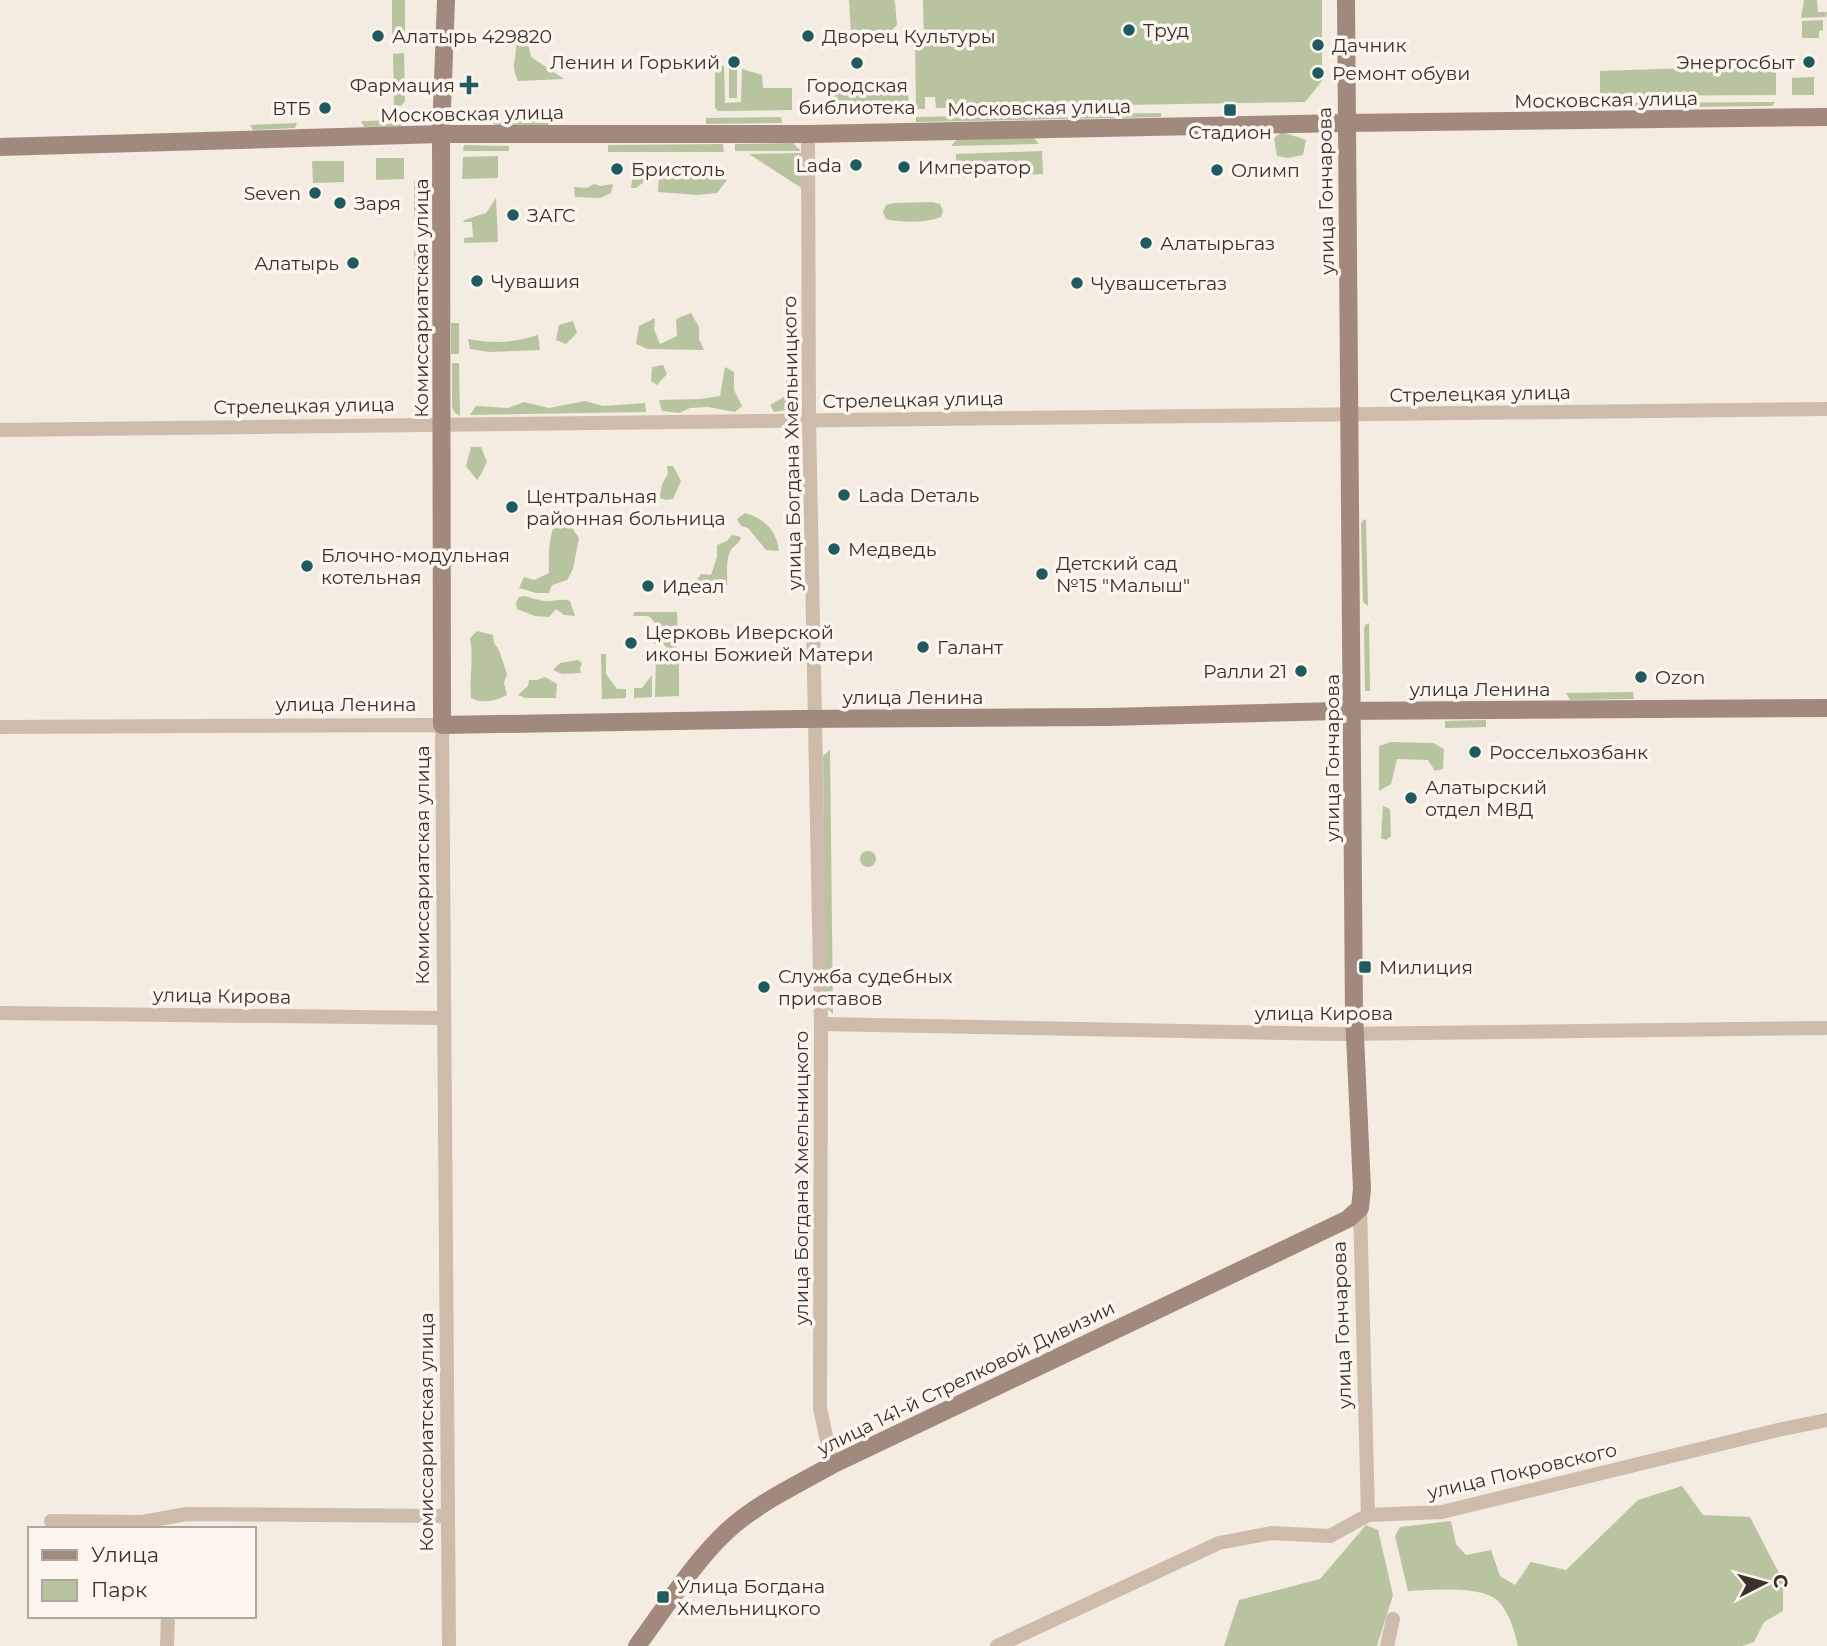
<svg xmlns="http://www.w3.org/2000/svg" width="1827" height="1646" font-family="Montserrat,sans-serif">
	<rect width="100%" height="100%" fill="#f4ebe1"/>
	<g fill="#b8c4a0">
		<rect x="392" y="0" width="13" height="34"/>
		<path d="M849,0H894L895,2L897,25L892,30L851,32Z"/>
		<path d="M923,0H1322V81L1305,102L936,108L935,97H925V109H916L915,39L924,38Z"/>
		<path d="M1804,0H1817L1818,12H1827L1826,17L1801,18Z"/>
		<path d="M1823,20V30L1819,31V38H1802V21Z"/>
		<path d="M527,40L531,57L564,79L518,81C510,63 517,60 516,42Z"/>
		<path d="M404,53L405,101L402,105L394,107L393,54Z"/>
		<path d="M1776,65V95L1600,96V71Z"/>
		<path d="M715,66H724L725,103L741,102L742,69L762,75L763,88H792V110L718,111L715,108Z"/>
		<rect x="729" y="68" width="8" height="30"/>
		<path d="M1814,77V95H1792V78Z"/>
		<path d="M908,84L909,109H834L833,86Z"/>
		<path d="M1775,102L1772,106L1602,108L1599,103Z"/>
		<path d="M1161,113V117L916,122V117Z"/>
		<path d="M781,117L782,123L706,124V118Z"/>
		<path d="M555,119L552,127H496L491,120Z"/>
		<path d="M406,120L401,126L364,127L361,121Z"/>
		<path d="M297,123L295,128L253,130L250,125Z"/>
		<path d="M1282,132L1306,140L1303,155L1288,158L1277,156L1274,138Z"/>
		<path d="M1034,138L1039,144L951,146L957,139Z"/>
		<path d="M793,143L801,151H735V144Z"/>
		<path d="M723,144L724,152H608V145Z"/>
		<path d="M464,145L509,146V151H463Z"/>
		<path d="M1042,151L1043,174L956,177V154Z"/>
		<path d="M803,153V189L749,154Z"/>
		<path d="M498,156V178L462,179L463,157Z"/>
		<path d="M376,158H404V179L376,180Z"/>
		<path d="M312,161H344V182L313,183Z"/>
		<path d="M681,163L699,164L712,177L727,180L717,193L698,195L658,192L659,177L664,164Z"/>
		<path d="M641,164L651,170L644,182L636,188H631L633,175Z"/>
		<path d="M414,181H427L426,218H414Z"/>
		<path d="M594,184L600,186L613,184L611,193L600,198L575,197L574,187L587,188Z"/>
		<path d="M496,198L498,242L464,243V238L473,237L472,222H463L464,220L486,213Z"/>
		<path d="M932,202L940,204L943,211L941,217C925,223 902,223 886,219L883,212L886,205L894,203Z"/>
		<path d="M414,250H427V271H415Z"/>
		<path d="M691,313L699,327V339L704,350L648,349L636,344L639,326L655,318L654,329L660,344L677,336L676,319Z"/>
		<path d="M422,318L429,319V394L422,395Z"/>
		<path d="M573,321L577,333L566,344L556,340L559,325Z"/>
		<rect x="451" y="323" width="8" height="31"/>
		<path d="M538,335L540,350L489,352L470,349L468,339C495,344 512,343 538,335Z"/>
		<path d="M452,363H459L460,416L455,413L452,407Z"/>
		<path d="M663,365L667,374L657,385L651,381L652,367Z"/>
		<path d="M792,366L796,386L791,409L774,412L770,405L784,397L787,377Z"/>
		<path d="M725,367L734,372V390L742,406L735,412L708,407L690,408L679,413L662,411L659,400L700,399L720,396Z"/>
		<path d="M585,401L603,406L645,403L646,412L470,415L476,406L508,408L524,402L549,408Z"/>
		<path d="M471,447H481L487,462C483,468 483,473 477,480L466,466Z"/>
		<path d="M667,466H673L681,481L673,499L666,500L660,498C661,488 662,482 668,474Z"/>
		<path d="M745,513C764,518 777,531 779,551L766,550L748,528L741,526L737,519Z"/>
		<path d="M1366,519L1368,606L1363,602L1361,525L1362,521Z"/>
		<path d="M564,525L572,528L579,538L573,569L567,580L552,585L549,593H536L519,588L524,577L534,580L549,573C549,558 548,544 553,529Z"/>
		<path d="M732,535L741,537C739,545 735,544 731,550C725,559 728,575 727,585L686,596L701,574L711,575L717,557V545L727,541Z"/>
		<path d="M525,596C531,598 538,600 544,601C554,602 560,598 570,601L575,616L564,615L556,609L549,617L535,616L517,609L516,602L519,597Z"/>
		<path d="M634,612H677L678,645L676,648H667L663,644H654V621L648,616H633Z"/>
		<path d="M1369,623L1370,691H1365L1364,630L1365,625Z"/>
		<path d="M477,631L493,635L494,643L499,650L507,674L504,683L507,695C496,701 482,704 471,698C469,677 474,658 470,638Z"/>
		<path d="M666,653H676L679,655V696L655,697L656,656H664Z"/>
		<path d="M601,654H606V674L617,689H626V698L602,699Z"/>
		<path d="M578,660L582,663L580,668L581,673L562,674L553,670L560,663Z"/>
		<path d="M652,675V697L634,698V688H642Z"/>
		<path d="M545,677L557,684L556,698H525L518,695L528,686L529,680H537Z"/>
		<path d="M1633,692L1634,699L1570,700L1566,693Z"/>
		<path d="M1486,720V727L1445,728V721Z"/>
		<path d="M1391,742L1433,743L1444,749L1443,769L1435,771L1428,760L1397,759L1391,784L1379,791V746Z"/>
		<path d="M830,750L833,1014L826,1007L823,756Z"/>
		<path d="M1383,806L1390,809L1391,836L1386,840L1381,838Z"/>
		<circle cx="868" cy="859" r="8"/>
		<path d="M1682,1486L1703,1515L1750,1517L1783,1581V1611L1764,1622L1754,1642L1742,1646H1518C1514,1630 1510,1614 1498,1601C1482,1585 1430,1590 1408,1591L1395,1536L1400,1527L1451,1521L1456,1544L1466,1555L1491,1550L1500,1576L1515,1585L1531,1562L1566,1570L1638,1500Z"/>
		<path d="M1366,1525L1378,1530L1393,1595L1377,1646H1224L1239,1600L1320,1579Z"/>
	</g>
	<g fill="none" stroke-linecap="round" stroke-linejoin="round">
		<g stroke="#cdbbac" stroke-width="14">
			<path d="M808,134L809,421L821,1024L820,1408L832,1465"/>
			<path d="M0,430C609,421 1218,417 1827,409"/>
			<path d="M0,727L442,725L449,1646"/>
			<path d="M0,1013L444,1018"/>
			<path d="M821,1024L1338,1034L1827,1028"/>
			<path d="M1360,1208L1368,1515"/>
			<path d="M51,1521L142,1522L187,1514L448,1516"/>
			<path d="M167,1646L168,1616"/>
			<path d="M997,1646L1219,1543L1271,1533L1330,1536L1368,1515L1442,1512L1778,1430L1827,1420"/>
			<path d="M1387,1646L1393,1619"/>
		</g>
		<g stroke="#a18a7d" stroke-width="18">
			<path d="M446,0L441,134L442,725L798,719L1108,717L1337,711L1827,708"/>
			<path d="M0,147L441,134H808L1346,123L1827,117"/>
			<path d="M637,1646C666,1607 692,1564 727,1531C757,1503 797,1485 832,1465L1348,1219L1360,1208L1362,1189L1354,1014L1346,0"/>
		</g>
	</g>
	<g fill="#1f5a5e" stroke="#fbf5ee" stroke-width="2.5">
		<circle cx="1129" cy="30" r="7"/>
		<circle cx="378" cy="36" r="7"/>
		<circle cx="808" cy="36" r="7"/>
		<circle cx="1318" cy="45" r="7"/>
		<circle cx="734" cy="62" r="7"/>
		<circle cx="1809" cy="62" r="7"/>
		<circle cx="857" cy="63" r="7"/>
		<circle cx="1318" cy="73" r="7"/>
		<path d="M465.5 74.5h7v7h7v7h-7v7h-7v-7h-7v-7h7z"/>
		<circle cx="325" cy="108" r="7"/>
		<rect x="1223" y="103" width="14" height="14" rx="3.5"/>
		<circle cx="856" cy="165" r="7"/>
		<circle cx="904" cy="167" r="7"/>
		<circle cx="617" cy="169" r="7"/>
		<circle cx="1217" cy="170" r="7"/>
		<circle cx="315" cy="193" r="7"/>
		<circle cx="340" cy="203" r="7"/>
		<circle cx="513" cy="215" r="7"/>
		<circle cx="1146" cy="243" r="7"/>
		<circle cx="353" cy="263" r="7"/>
		<circle cx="477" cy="281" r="7"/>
		<circle cx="1077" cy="283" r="7"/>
		<circle cx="844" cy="495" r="7"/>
		<circle cx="512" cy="507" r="7"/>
		<circle cx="834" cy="549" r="7"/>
		<circle cx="307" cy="566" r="7"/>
		<circle cx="1042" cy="574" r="7"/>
		<circle cx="648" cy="586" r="7"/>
		<circle cx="631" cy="643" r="7"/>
		<circle cx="923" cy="647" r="7"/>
		<circle cx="1301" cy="671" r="7"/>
		<circle cx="1641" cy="677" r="7"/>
		<circle cx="1475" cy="752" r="7"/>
		<circle cx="1411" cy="798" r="7"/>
		<rect x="1358" y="960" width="14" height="14" rx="3.5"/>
		<circle cx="764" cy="987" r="7"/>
		<rect x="656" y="1590" width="14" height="14" rx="3.5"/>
	</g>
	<g text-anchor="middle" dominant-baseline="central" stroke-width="7" stroke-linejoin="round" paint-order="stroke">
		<g font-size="19" fill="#3b302b" stroke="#fbf5ee" text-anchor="start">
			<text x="1143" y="30">Труд</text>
			<text x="392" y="36">Алатырь 429820</text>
			<text x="822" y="36">Дворец Культуры</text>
			<text x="1332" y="45">Дачник</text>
			<text x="720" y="62" text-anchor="end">Ленин и Горький</text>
			<text x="1795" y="62" text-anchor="end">Энергосбыт</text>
			<text x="1332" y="73">Ремонт обуви</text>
			<text x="455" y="85" text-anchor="end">Фармация</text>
			<text x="857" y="85" text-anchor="middle">Городская<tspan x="857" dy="22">библиотека</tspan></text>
			<text x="311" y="108" text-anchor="end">ВТБ</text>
			<text x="1230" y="132" text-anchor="middle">Стадион</text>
			<text x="842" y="165" text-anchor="end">Lada</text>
			<text x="918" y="167">Император</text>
			<text x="631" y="169">Бристоль</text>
			<text x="1231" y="170">Олимп</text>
			<text x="301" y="193" text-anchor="end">Seven</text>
			<text x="354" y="203">Заря</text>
			<text x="527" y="215">ЗАГС</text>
			<text x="1160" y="243">Алатырьгаз</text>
			<text x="339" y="263" text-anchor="end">Алатырь</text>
			<text x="491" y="281">Чувашия</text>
			<text x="1091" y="283">Чувашсетьгаз</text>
			<text x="858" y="495">Lada Dеталь</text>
			<text x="526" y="496">Центральная<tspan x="526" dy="22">районная больница</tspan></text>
			<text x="848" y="549">Медведь</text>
			<text x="321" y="555">Блочно-модульная<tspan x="321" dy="22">котельная</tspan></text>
			<text x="1056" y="563">Детский сад<tspan x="1056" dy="22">№15 "Малыш"</tspan></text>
			<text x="662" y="586">Идеал</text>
			<text x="645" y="632">Церковь Иверской<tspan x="645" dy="22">иконы Божией Матери</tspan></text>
			<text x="937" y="647">Галант</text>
			<text x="1287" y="671" text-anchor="end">Ралли 21</text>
			<text x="1655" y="677">Ozon</text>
			<text x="1489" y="752">Россельхозбанк</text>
			<text x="1425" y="787">Алатырский<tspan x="1425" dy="22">отдел МВД</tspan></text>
			<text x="1379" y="967">Милиция</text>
			<text x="778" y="976">Служба судебных<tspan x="778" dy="22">приставов</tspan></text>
			<text x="677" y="1586">Улица Богдана<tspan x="677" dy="22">Хмельницкого</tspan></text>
		</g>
		<g font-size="19" fill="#3b302b" stroke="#fbf5ee">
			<text transform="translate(1606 100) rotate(-1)">Московская улица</text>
			<text transform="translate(1039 108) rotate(-1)">Московская улица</text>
			<text transform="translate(472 114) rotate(-1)">Московская улица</text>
			<text transform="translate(1326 191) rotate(-91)">улица Гончарова</text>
			<text transform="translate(421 298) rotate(-90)">Комиссариатская улица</text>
			<text transform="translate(1480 394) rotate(-1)">Стрелецкая улица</text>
			<text transform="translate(913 400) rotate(-1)">Стрелецкая улица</text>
			<text transform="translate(304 406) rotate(-1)">Стрелецкая улица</text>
			<text transform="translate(792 443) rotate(-91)">улица Богдана Хмельницкого</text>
			<text x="1480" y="689">улица Ленина</text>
			<text x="913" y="697">улица Ленина</text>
			<text x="346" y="704">улица Ленина</text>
			<text transform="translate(1332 758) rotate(-90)">улица Гончарова</text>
			<text transform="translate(422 865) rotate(-90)">Комиссариатская улица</text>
			<text transform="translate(222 996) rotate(1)">улица Кирова</text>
			<text x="1324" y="1013">улица Кирова</text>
			<text transform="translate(801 1178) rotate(-90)">улица Богдана Хмельницкого</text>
			<text transform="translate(1342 1325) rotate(-92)">улица Гончарова</text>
			<text transform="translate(966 1378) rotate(-26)">улица 141-й Стрелковой Дивизии</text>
			<text transform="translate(426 1432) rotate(-90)">Комиссариатская улица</text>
			<text transform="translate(1522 1471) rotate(-13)">улица Покровского</text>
		</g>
	</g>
	<rect x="28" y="1527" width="228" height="91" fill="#fbf5ee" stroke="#aea6a0" stroke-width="2"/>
	<rect x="42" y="1550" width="35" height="10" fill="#a18a7d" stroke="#aea6a0" stroke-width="2"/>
	<text x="91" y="1562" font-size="21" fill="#3b302b">Улица</text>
	<rect x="42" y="1580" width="35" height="21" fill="#b8c4a0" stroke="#aea6a0" stroke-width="2"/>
	<text x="91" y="1597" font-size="21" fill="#3b302b">Парк</text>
	<g transform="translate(1764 1583) rotate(84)" stroke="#fbf5ee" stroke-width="5" paint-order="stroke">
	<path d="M0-5L12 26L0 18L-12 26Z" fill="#3b302b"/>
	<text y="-10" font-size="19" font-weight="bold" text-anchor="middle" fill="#3b302b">С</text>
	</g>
</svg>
